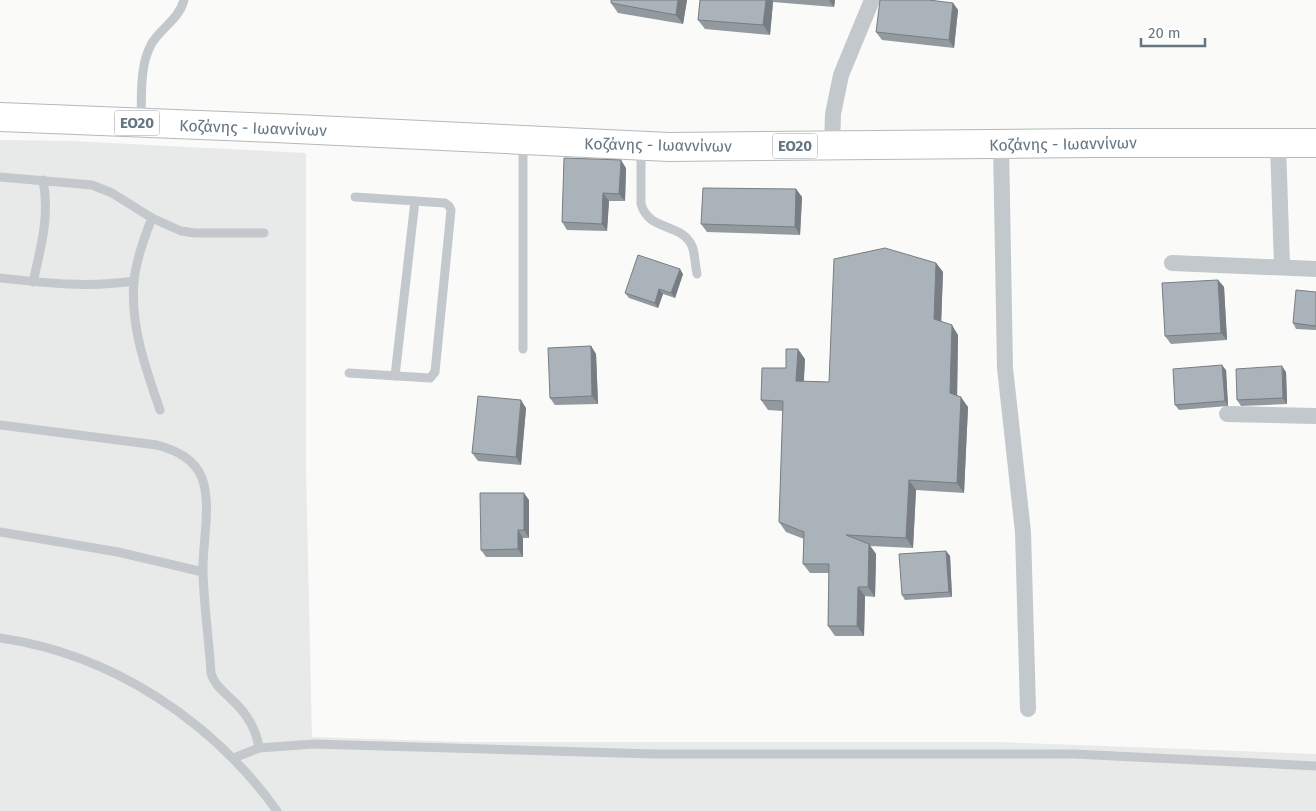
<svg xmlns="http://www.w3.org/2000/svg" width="1316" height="811" font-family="'Fira Sans',sans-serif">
	<rect width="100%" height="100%" fill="#fafaf8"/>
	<path fill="#e8e9e9" d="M0,140L73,141L306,153V471L312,737L465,742H999L1316,754V811H0Z"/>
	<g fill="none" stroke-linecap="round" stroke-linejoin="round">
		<defs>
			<path id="trunk" d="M0,117L275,128L669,147L1093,143H1316"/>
		</defs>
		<use href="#trunk" stroke="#b4b9bd" stroke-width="30"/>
		<g stroke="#c3c8cc" stroke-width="9">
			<path d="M141,120C142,96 139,65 152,43C161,28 179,19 184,0"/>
			<path d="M641,149V204C649,232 681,222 692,246C695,253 695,265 697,274"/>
			<path d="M0,177L92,185L112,193L152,218L181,231L195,233H264"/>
			<path d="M152,218C144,238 136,260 134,281C130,326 146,369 160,410"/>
			<path d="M0,278C46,283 87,288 134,281"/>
			<path d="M33,282C41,247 50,215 43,180"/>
			<path d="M523,349V144"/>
			<path d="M349,373L430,378L435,372L451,210L449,206L445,203L355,197"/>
			<path d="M395,376L415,201"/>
			<path d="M0,425L157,445C175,450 194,458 202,478C212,505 202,544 203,573C204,607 209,640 211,673C214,684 222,690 230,698C246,712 256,727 259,748"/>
			<path d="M0,532L118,552L203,572"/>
			<path d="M0,638C111,654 212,720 277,811"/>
			<path d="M234,758L259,748L314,744L653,754H1074L1316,766"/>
		</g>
		<g stroke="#c3c8cc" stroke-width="16">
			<path d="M1278,143L1282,266"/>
			<path d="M1001,144L1005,368L1023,532L1028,709"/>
			<path d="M832,145L833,114L841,75L872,0"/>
			<path d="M1172,263L1316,269"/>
			<path d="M1227,414L1316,416"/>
		</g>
		<use href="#trunk" stroke="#fff" stroke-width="28"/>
	</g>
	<g fill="#929a9f">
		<path d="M611,0H687L683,24L618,13L611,3Z"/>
		<path d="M700,0H835L834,7L773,2L770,35L705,29L698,20Z"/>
		<path d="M953,3L958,10L954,48L882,40L876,32Z"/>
		<path d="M626,168L625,201H609L607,231L567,230L562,222Z"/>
		<path d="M796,189L802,197L800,235L707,232L701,224Z"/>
		<path d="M936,263L943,272L941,321L958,335L957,396L968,407L964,493L916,490L913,548L870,546L876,554L875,597L865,596L864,636H835L828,626L829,573H810L803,564L804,539L786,532L779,522L783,411L768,410L761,400L786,368L805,359L804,381L829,382Z"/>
		<path d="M683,274L675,298L663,294L658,308L629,298L625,293Z"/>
		<path d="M1218,280L1224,287L1227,340L1171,344L1165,336Z"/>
		<path d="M1316,292V330L1296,329L1293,323Z"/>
		<path d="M591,346L596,354L598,404L555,405L550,398Z"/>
		<path d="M1226,370L1228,406L1179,410L1175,405Z"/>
		<path d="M1286,372L1287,404L1241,406L1237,400Z"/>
		<path d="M526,408L521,465L478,461L472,453Z"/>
		<path d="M529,500V538H523V557H486L481,550Z"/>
		<path d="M946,551L950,556L952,597L905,600L902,595Z"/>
	</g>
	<g fill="#777d82">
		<path d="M678,0H687L683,24L676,15Z"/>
		<path d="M766,0H772L773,2L770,35L763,25Z"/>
		<path d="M829,0H835L834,7Z"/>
		<path d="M953,3L958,10L954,48L949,40Z"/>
		<path d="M621,160L626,168L625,201L619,194Z"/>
		<path d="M796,189L802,197L800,235L795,227Z"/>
		<path d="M603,193L609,201L607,231L602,224Z"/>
		<path d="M936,263L943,272L941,328L934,319Z"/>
		<path d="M680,269L683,274L675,298L671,293Z"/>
		<path d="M1218,280L1224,287L1227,340L1221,333Z"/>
		<path d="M659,289L663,294L658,308L655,303Z"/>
		<path d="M952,325L958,335L957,403L950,393Z"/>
		<path d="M591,346L596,354L598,404L592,396Z"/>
		<path d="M798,349L805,359L803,391L796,381Z"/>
		<path d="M1222,365L1226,370L1228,406L1225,401Z"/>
		<path d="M1282,366L1286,372L1287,404L1283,398Z"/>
		<path d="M961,397L968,407L964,493L957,483Z"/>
		<path d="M521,400L526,408L521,465L516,457Z"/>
		<path d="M909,480L916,490L913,548L906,538Z"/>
		<path d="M524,493L529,500V538L524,530Z"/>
		<path d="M518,530L523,538V557L518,549Z"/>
		<path d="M869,544L876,554L875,597L868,587Z"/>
		<path d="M946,551L950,556L952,597L949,592Z"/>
		<path d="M858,587L865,596L864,636L857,626Z"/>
	</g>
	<g fill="#aab3b9" stroke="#777d82">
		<path d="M611,0H678L676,15L611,3Z"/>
		<path d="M700,0H766L763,25L698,20Z"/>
		<path d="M880,0H929L953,3L949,40L876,32Z"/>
		<path d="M564,158L621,160L619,194L603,193L602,224L562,222Z"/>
		<path d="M703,188L796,189L795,227L701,224Z"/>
		<path d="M885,248L936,263L934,319L952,325L950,393L961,397L957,483L909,480L906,538L846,535L869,544L868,587H858L857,626H828L829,564H803L804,532L779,522L783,401L761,400L762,368H786V349H798L796,381L829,382L834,259Z"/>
		<path d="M638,255L680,269L671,293L659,289L655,303L625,293Z"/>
		<path d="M1218,280L1221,333L1165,336L1162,283Z"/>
		<path d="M1296,290L1316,292V326L1293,323Z"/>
		<path d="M591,346L592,396L550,398L548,348Z"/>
		<path d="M1222,365L1225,401L1175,405L1173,369Z"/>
		<path d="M1282,366L1283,398L1237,400L1236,369Z"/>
		<path d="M478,396L521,400L516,457L472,453Z"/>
		<path d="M480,493H524V530H518V549L481,550Z"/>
		<path d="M946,551L949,592L902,595L899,554Z"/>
	</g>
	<g text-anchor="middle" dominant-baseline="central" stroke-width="5" stroke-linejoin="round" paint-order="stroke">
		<g fill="#fff" stroke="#939fa8" stroke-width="1">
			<rect x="114.5" y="110.5" width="45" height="25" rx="4"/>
			<rect x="772.5" y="133.5" width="45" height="25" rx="4"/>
		</g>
		<g font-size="15" font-weight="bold" fill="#657683">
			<text x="137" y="123">ΕΟ20</text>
			<text x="795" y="146">ΕΟ20</text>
		</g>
		<g font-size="16" fill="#657683" stroke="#fff">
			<text transform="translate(253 128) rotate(2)">Κοζάνης - Ιωαννίνων</text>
			<text transform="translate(1063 144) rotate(-1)">Κοζάνης - Ιωαννίνων</text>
			<text transform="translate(658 145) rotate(1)">Κοζάνης - Ιωαννίνων</text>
		</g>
	</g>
	<path d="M1141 38v8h64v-8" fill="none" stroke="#657683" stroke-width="2.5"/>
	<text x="1148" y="38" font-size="15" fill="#657683" stroke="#ffffff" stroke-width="4" paint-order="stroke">20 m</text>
</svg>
